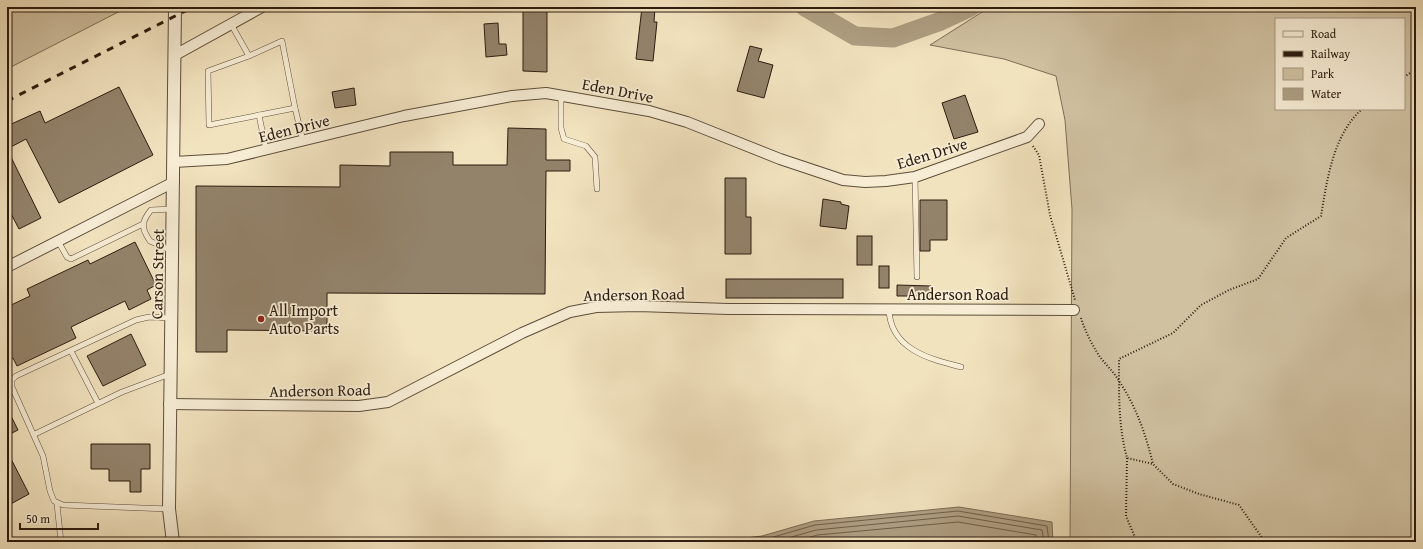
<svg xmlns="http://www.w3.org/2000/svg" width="1423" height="549" font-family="'Gentium Book Plus',serif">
	<rect width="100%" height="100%" fill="#f2e3bf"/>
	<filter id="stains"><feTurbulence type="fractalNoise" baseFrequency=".005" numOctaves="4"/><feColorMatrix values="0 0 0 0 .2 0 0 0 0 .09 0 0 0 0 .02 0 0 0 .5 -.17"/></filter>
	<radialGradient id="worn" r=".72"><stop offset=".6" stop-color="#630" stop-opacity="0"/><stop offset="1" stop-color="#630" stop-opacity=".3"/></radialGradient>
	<g fill="#d0c1a1" stroke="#7e6e58" fill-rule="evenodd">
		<path d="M7,7H128L7,69Z"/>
		<path d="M990,7H1416V542H1070L1072,209L1065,120L1056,76L1004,59L930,45ZM1276,19H1404V109H1276Z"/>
	</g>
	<path fill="#af9f83" stroke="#7b6b55" d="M959,507L1052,522L1053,542H714L762,536L814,521Z"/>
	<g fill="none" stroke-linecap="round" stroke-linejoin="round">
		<g stroke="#6e5e49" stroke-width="1">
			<path d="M748,542L763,540L815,525L958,511L1047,526L1049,542"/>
			<path d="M774,542L816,530L958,516L1042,530L1044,542"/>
			<path d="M795,542L817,535L958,522L1036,535L1038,542"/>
		</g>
		<path stroke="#af9f83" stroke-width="19" d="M805,7L855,36L893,38L941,21L971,7"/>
	</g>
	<g fill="#93836b" stroke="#2c1c0f">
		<path d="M523,7H534V10H547V72L523,71Z"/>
		<path d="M642,7H655L654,22H657L653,61L636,59Z"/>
		<path d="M498,23L499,44H506L507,55L486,57L484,24Z"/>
		<path d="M750,46L762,49L758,61L773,65L764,98L737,91Z"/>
		<path d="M119,87L153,155L59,203L26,139L7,149V126L40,111L45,123Z"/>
		<path d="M354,88L356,105L335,108L332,92Z"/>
		<path d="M965,95L978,132L954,139L942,103Z"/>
		<path d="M508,128L546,129V160H570V171H546L545,294L327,293V331L227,330V352H196V186L340,187V165L390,166V152H453V165H507Z"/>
		<path d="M7,149L41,218L19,229L7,206Z"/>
		<path d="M725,178H746V217H751V254H725Z"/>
		<path d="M823,199L841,202V204L849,206L846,229L820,226Z"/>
		<path d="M920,200H947V240H930V251H920Z"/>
		<rect x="857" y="236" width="15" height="29"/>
		<path d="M135,242L156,285L147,290L151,299L129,310L125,301L71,327L76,338L17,366L13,358L7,360V307L30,296L27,289L88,260L90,264Z"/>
		<rect x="879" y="266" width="10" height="22"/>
		<rect x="726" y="279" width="117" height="19"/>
		<path d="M897,285L931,286V296H897Z"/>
		<path d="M131,334L146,365L103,386L87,356Z"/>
		<path d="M7,408L18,430L10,434L7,428Z"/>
		<path d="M91,444H150V469H141V492H130V481H109V469H91Z"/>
		<path d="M7,451L29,494L7,506Z"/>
	</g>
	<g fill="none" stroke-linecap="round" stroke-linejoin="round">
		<defs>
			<g id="service">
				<path d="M231,24L249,56L208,71L209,125L295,108L282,41L249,56"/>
				<path d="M561,95V128L564,139L586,146L595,157L597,189"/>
				<path d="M295,108L303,141"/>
				<path d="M259,115L266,150"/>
				<path d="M915,177L917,277"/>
				<path d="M58,241L67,257L71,259L143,224"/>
				<path d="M172,251L150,241C141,228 141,222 151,210L173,209"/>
				<path d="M889,309C890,349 929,359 961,367"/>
				<path d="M71,351L98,403"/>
				<path d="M35,434L122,392L170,374"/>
				<path d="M57,504L61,542"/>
				<path d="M169,509L63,505L54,501L50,491L43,456L12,387V380L16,376L136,320L149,317L171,318"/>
			</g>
			<g id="minor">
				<path d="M175,55L262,7"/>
				<path d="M174,162L227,159L404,116L512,96L546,93L649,111L687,122L780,159L843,180L865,182L886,181L915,177L1027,137L1039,124"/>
				<path d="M7,267L174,182"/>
				<path d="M169,404L359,406L388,402L522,333L570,312L596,307L638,306L728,309L1074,310"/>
			</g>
			<path id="tertiary" d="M173,542L169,509L175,7"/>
		</defs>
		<use href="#service" stroke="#5e4e3b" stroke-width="6"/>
		<use href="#minor" stroke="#5e4e3b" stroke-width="12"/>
		<use href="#tertiary" stroke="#5e4e3b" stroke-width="14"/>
		<g stroke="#2c1c0f" stroke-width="2" stroke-dasharray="1 2" stroke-linecap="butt">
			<path d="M1404,77L1416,69"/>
			<path d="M1033,146L1039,155L1050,215L1075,300"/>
			<path d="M1081,318C1085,331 1092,345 1100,357C1106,365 1114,372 1119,381C1136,406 1146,435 1153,464"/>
			<path d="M1127,458L1126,516L1137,542"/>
			<path d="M1265,542L1239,505L1199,494L1173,484L1153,464L1127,458C1118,425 1119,392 1119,359L1173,333L1201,305L1229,290L1258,279L1286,238L1321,216C1327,180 1333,135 1362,109"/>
		</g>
		<use href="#service" stroke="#f7edd5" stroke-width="5"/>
		<use href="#minor" stroke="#f7edd5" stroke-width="10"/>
		<use href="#tertiary" stroke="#f7edd5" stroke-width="12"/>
		<path stroke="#2c1c0f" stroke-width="3" stroke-dasharray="7 7" stroke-linecap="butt" d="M7,101L193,7"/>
	</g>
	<circle fill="#8f2418" stroke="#f7edd5" stroke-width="1.5" cx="261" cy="319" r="4"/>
	<g text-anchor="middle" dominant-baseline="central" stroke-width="3.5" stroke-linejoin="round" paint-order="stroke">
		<g font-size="16" fill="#2c1c0f" stroke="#f7edd5">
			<text transform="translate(618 90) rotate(11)">Eden Drive</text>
			<text transform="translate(294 128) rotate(-14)">Eden Drive</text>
			<text transform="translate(932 153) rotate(-17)">Eden Drive</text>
			<text transform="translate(157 274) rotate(-89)">Carson Street</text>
			<text transform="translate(634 294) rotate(-1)">Anderson Road</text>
			<text x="958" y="294">Anderson Road</text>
			<text transform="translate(320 390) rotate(-1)">Anderson Road</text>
		</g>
		<g font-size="16" fill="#2c1c0f" stroke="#f7edd5" text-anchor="start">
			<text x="269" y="310">All Import<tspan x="269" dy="18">Auto Parts</tspan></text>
		</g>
	</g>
	<rect width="1423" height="549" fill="none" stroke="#f2e3bf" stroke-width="24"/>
	<rect x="8" y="8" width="1407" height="533" fill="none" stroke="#2c1c0f" stroke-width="2"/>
	<rect x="12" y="12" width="1399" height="525" fill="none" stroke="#2c1c0f"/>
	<rect x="1275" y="18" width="130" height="92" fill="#f7edd5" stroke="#a69986"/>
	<rect x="1283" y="31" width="20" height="6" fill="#f7edd5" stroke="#a69986"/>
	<text x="1311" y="38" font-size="12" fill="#2c1c0f">Road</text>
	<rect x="1283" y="51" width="20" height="6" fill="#2c1c0f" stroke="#a69986"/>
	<text x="1311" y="58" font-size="12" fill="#2c1c0f">Railway</text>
	<rect x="1283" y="68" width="20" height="12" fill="#d0c1a1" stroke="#a69986"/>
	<text x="1311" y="78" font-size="12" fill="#2c1c0f">Park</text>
	<rect x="1283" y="88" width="20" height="12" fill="#af9f83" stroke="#a69986"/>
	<text x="1311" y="98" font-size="12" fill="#2c1c0f">Water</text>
	<path d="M20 523v6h78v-6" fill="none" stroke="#2c1c0f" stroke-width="2"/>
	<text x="26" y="523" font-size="12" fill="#2c1c0f" stroke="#f7edd5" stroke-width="3" paint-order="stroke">50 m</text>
	<rect width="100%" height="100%" filter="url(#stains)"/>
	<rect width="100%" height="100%" fill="url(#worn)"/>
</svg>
